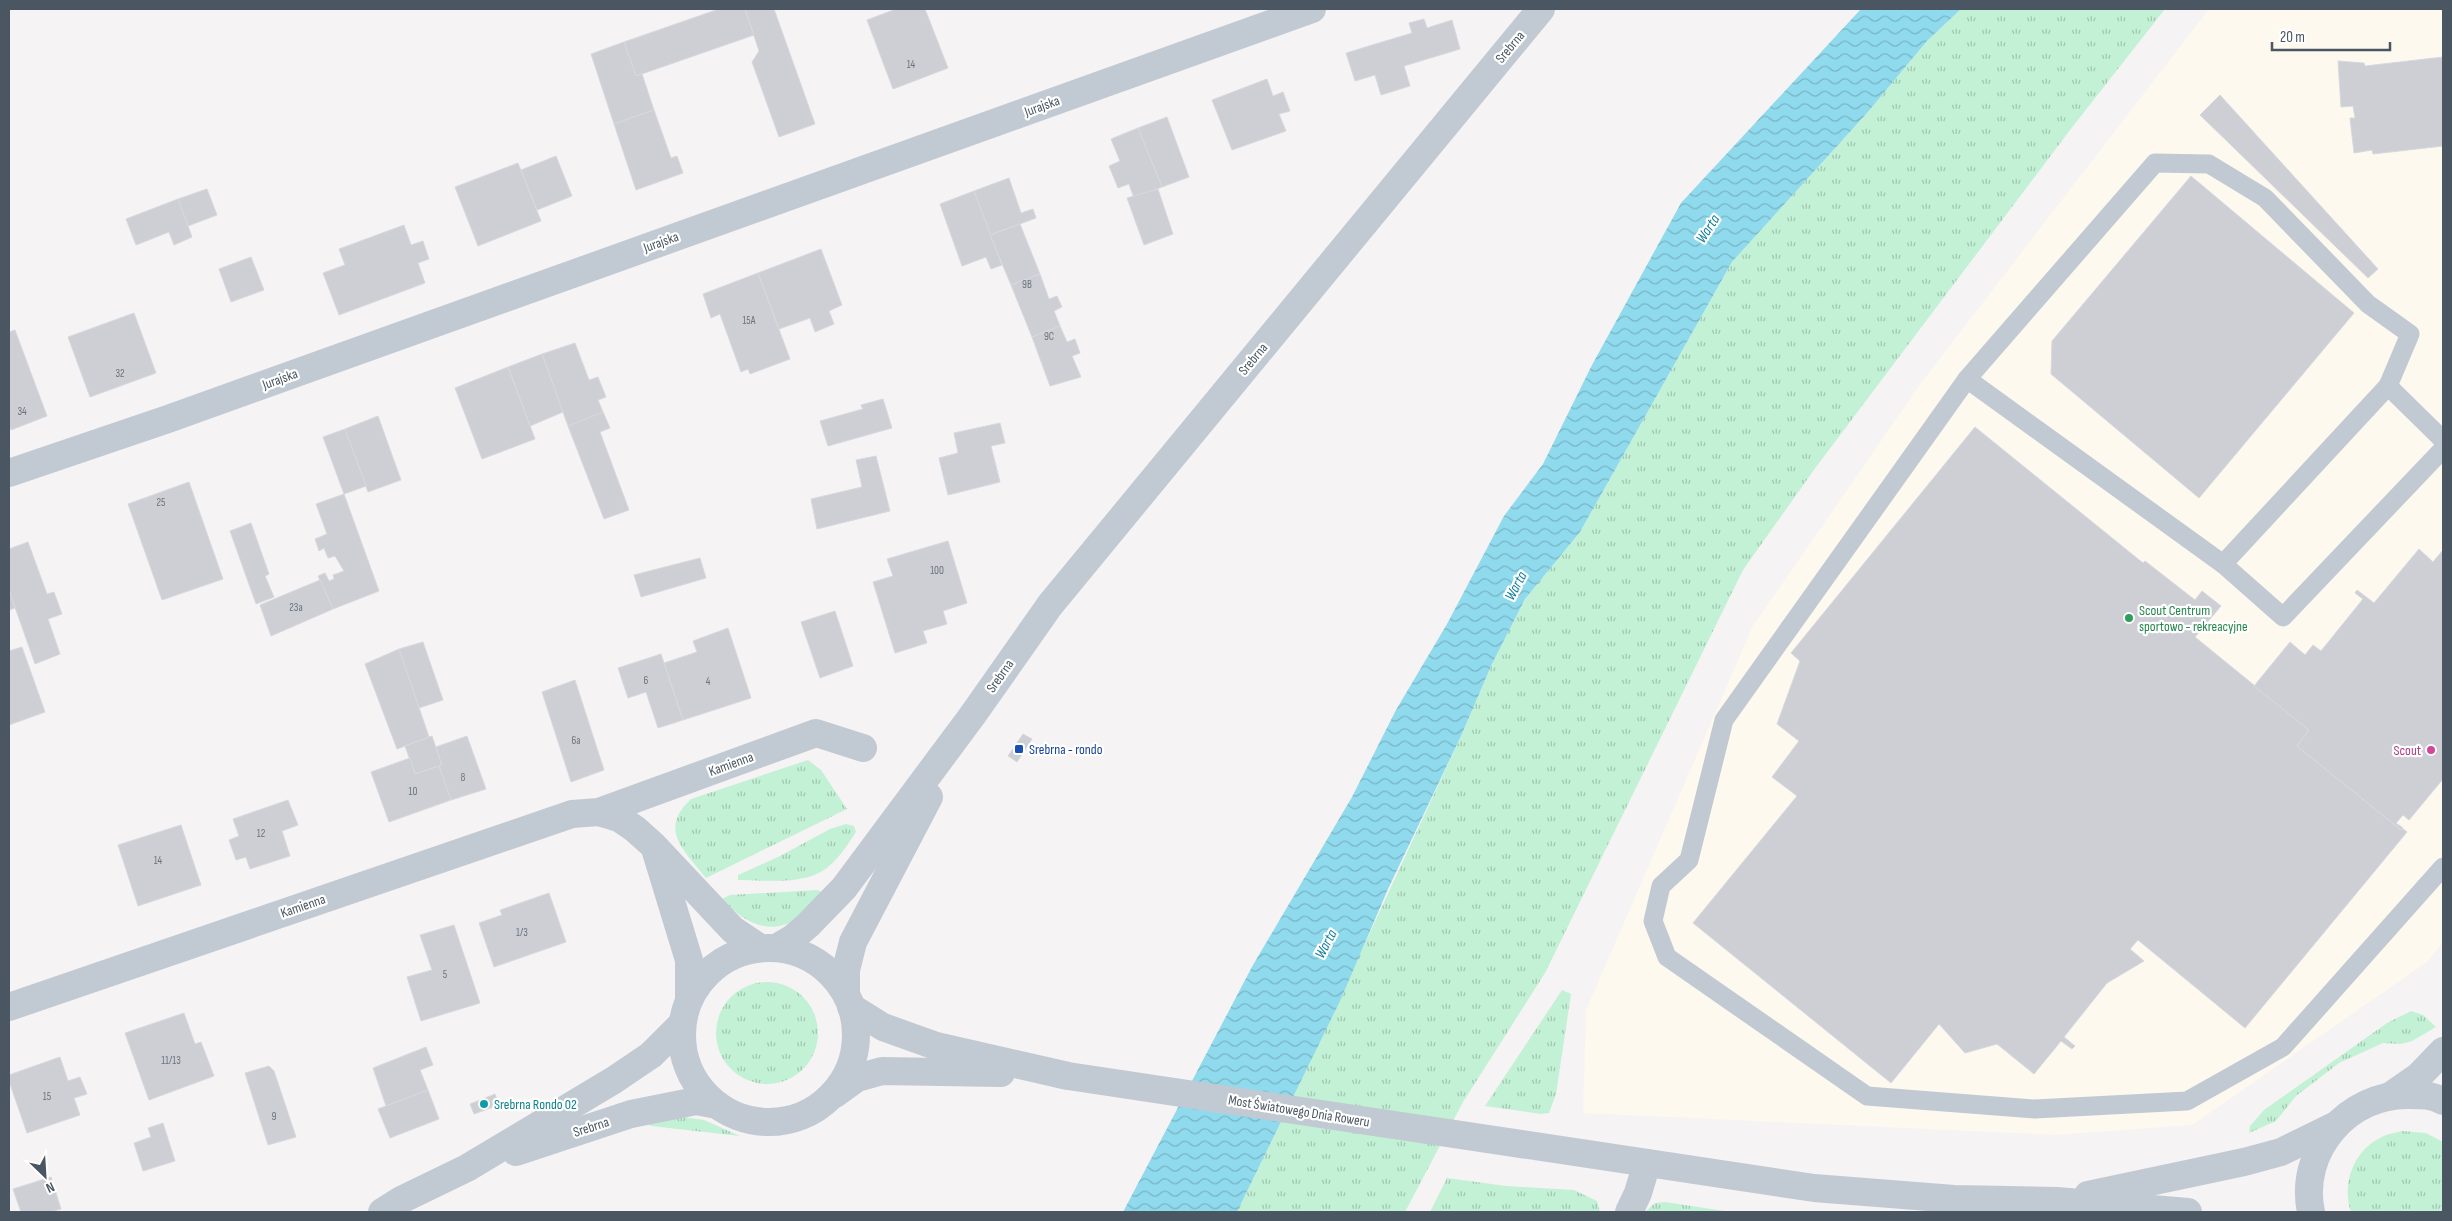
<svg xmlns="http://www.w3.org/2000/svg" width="2452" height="1221" font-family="'Sofia Sans Condensed',sans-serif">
	<defs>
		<pattern id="grass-tufts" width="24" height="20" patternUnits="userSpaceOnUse" patternTransform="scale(1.25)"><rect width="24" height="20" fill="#c3f1d5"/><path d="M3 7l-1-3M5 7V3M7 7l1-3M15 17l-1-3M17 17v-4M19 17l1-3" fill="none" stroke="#a0c6b0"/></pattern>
		<pattern id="water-waves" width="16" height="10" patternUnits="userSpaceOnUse" patternTransform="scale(1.25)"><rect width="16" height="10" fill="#90daee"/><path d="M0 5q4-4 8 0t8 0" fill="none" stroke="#78b4c4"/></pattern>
	</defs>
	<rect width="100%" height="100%" fill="#f5f3f3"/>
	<path fill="#fdf9ef" d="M2209,9H2443V942L2427,962L2192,1125L2055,1135L1583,1113L1586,1010L1753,626L1921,383Z"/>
	<g fill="url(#grass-tufts)">
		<path d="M1961,9H2165L2070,130L1816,467L1743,570L1545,973L1463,1102L1405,1212H1237L1303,1077L1461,736L1492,664L1525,599L1580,532L1732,262L1867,113L1927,41Z"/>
		<path d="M808,760L821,770L847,809L706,878C684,850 658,830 691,799Z"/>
		<path d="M846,824L854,826L856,832C848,844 840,857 829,866C807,886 766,880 738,880V875L780,856L830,829Z"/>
		<path d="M818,890L826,895C816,903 804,917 792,922C763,935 741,919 722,899L730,895Z"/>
		<circle cx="767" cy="1033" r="51"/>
		<path d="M1562,990L1571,994L1556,1094L1549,1113L1541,1114L1485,1106Z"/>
		<path d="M2411,1011L2423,1015L2436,1027L2412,1041L2401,1044L2383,1043L2339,1063L2296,1096L2276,1121L2249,1133L2250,1126L2264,1110L2387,1023Z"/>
		<path d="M683,1117L704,1120L740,1136L651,1126L646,1123Z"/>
		<path d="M2402,1131L2426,1133L2443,1142V1212H2351C2342,1185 2352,1152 2380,1138C2386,1134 2395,1133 2402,1131Z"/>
		<path d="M1447,1178L1506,1186L1574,1190L1597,1201L1600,1212H1430Z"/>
		<path d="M1665,1202L1731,1212H1645L1655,1203Z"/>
	</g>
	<path fill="url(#water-waves)" d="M1861,9H1961L1927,41L1867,113L1732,262L1580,532L1525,599L1492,664L1461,736L1388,889L1340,1001L1237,1212H1123L1253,965L1352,797L1396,710L1447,624L1504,516L1543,464L1592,365L1681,203Z"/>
	<g fill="#cdcfd5" stroke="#d7d9de">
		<path d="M719,9H745L754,35L636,76L624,42Z"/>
		<path d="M745,9H774L815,124L779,137L752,62L759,51Z"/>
		<path d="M896,9H925L948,68L893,89L867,20Z"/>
		<path d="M1424,19L1427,28L1452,20L1460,49L1404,66L1410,86L1381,95L1375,75L1355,81L1346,53L1412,33L1409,23Z"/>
		<path d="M624,42L636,76L642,74L654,110L614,124L591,54Z"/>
		<path d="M2443,57V146L2373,154L2372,150L2354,153L2350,118H2355L2353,106L2341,107L2338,61L2364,63L2365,66Z"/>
		<path d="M1267,79L1273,96L1283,92L1290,111L1279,114L1286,131L1232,150L1212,100Z"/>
		<path d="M2220,95L2378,269L2368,278L2200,115Z"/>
		<path d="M654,110L671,158L677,156L683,173L636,190L614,124Z"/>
		<path d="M1167,117L1189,177L1162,187L1138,128Z"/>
		<path d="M1138,128L1162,187L1134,198L1129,184L1118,188L1109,166L1120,161L1111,139Z"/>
		<path d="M556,156L572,196L537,210L521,170Z"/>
		<path d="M518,163L541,221L478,246L455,187Z"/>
		<path d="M2191,176L2354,313L2199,498L2051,374L2052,341Z"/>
		<path d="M1009,178L1021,213L1033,209L1036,218L990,235L974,191Z"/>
		<path d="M207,189L217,215L188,226L178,199Z"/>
		<path d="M1158,189L1173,234L1144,245L1127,198Z"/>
		<path d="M974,191L1002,265L991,269L986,257L962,266L940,204Z"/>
		<path d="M178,199L192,237L174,245L169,232L136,245L126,219Z"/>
		<path d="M1020,224L1040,274L1011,285L990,235Z"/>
		<path d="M404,225L411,245L423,241L429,259L418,263L425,283L339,315L323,273L345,265L339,249Z"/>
		<path d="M821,249L842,305L829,311L834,324L815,332L810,318L779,329L758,273Z"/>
		<path d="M251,257L264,290L231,302L219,269Z"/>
		<path d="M758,273L790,359L750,374L748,369L741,372L720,314L711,318L703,294Z"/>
		<path d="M1040,274L1049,299L1057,296L1062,307L1054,311L1060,326L1032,337L1011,285Z"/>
		<path d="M134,313L156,373L90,397L68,337Z"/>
		<path d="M1060,326L1067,342L1075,339L1080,353L1072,356L1081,377L1050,386L1032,337Z"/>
		<path d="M15,330L47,416L11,430L9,425V332Z"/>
		<path d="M575,343L589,380L598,377L606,397L598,400L603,412L568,426L542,354Z"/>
		<path d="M542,354L563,412L530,426L508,367Z"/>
		<path d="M508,367L535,439L482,459L455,388Z"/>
		<path d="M883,399L892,428L828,446L820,421L863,409L861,405Z"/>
		<path d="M603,412L610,428L600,432L629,510L604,519L568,426Z"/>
		<path d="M378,416L401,480L368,492L345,429Z"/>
		<path d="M1000,423L1005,443L991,446L1000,482L948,495L939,458L958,453L954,433Z"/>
		<path d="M1975,427L2143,563L2145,561L2195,600L2202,591L2221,606L2195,637L2309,730L2297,746L2401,830L2402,828L2407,832L2245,1028L2138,940L2130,949L2144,961L2107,983L2064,1037L2075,1046L2072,1049L2061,1041L2034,1074L1997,1044L1965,1053L1939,1024L1891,1083L1693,923L1797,796L1772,777L1799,741L1777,724L1800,661L1791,653Z"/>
		<path d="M345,429L366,486L344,494L323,437Z"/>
		<path d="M876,456L890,511L817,529L811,499L862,487L856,460Z"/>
		<path d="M189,482L223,579L162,600L128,504Z"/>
		<path d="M344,494L379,591L333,609L318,576L325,573L329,581L334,579L333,575L344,571L335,556L328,558L324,548L319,551L315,539L327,534L316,504Z"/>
		<path d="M251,523L269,574L265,576L274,597L256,604L230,531Z"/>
		<path d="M948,541L967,603L943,611L947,624L923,631L927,643L895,653L873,582L893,576L887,559Z"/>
		<path d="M28,542L47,594L54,592L62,614L48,619L60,654L35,664L9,590V549Z"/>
		<path d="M2419,549L2433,562L2443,550V779L2409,820L2403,815L2396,823L2403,828L2401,830L2297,746L2309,730L2254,686L2290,642L2305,655L2313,645L2321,651L2363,599L2355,593L2357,590L2374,603Z"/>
		<path d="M700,558L706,578L641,597L634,575Z"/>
		<path d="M320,580L333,609L271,636L260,605Z"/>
		<path d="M9,590L15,608L9,610Z"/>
		<path d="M835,611L853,666L820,678L801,622Z"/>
		<path d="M728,628L751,698L683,720L664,663L697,652L693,641Z"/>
		<path d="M423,642L443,700L419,708L399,649Z"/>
		<path d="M22,647L45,712L9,725V651Z"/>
		<path d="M399,649L429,737L397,749L365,664Z"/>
		<path d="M661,654L683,720L658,728L646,692L628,698L618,668Z"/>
		<path d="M575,680L604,770L571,782L542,692Z"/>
		<path d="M1023,734L1032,739L1017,762L1008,756Z"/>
		<path d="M432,736L442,765L415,774L405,746Z"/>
		<path d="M467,736L486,789L451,800L439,766L442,765L436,747Z"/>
		<path d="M410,758L415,774L439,766L451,800L389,822L371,772Z"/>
		<path d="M288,800L298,825L282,831L290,856L250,869L246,857L236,860L229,840L239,836L233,819Z"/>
		<path d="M181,825L201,885L138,906L118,845Z"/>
		<path d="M549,893L566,942L494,967L479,923L502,915L500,910Z"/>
		<path d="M454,925L480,1003L421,1021L407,977L432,970L420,935Z"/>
		<path d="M184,1013L195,1044L201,1042L214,1076L149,1100L125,1033Z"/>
		<path d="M426,1047L433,1065L420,1070L428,1090L386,1106L373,1068Z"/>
		<path d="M60,1057L68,1081L80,1077L87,1094L74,1098L80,1115L27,1133L9,1081V1075Z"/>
		<path d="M269,1066L274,1071L296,1137L268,1145L245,1073Z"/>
		<path d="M428,1090L439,1119L390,1138L378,1109Z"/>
		<path d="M495,1094L499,1105L474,1114L470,1104Z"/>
		<path d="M163,1123L175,1161L143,1171L134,1143L151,1137L148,1128Z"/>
		<path d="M51,1177L61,1209L50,1212H21L13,1189Z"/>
	</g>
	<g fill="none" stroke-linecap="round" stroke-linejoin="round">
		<g stroke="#c1cad2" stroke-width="19">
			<path d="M1967,379L2223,564L2283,617L2443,449"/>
			<path d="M2443,440L2388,386L2410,334L2368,304L2265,198L2209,164L2155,163L1967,379L1724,720L1689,860L1661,886L1653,921L1667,957L1867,1096L2035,1109L2187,1101L2283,1047L2443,867"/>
			<path d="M2223,564L2388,386"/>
		</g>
		<g stroke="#c1cad2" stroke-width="28">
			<path d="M9,473L168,419L1312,9"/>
			<path d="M599,812L619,818L635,829L654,846L733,930L760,948"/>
			<path d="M656,852L689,960V998"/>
			<path d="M776,948L793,938L808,925L844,888L972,716L1050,605L1541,9"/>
			<circle cx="769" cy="1035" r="87"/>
			<path d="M846,994V970L853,942L929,797"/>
			<path d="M9,1007L572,814L599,812L816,733L863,748"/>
			<path d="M851,1007L883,1027L936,1046L1068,1076L1814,1188L1954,1199L2057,1201L2188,1212"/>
			<path d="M835,1094L857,1078L882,1071L1001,1073"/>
			<path d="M2393,1094L2419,1076L2443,1051"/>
			<path d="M516,1152L631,1114L696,1101L717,1105"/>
			<path d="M2088,1195L2244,1162L2281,1152L2334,1126"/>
			<path d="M382,1212L401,1200L467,1168L614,1080L651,1055L682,1024"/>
			<path d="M1629,1212L1638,1193L1647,1163"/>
			<path d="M2311,1212C2298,1151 2348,1093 2410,1095C2422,1095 2432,1095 2443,1101"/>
		</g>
	</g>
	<circle fill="#2e9e5b" stroke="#fff" stroke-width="2" cx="2129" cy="618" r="5"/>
	<rect fill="#1a4fb4" stroke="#fff" stroke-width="2" x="1014" y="744" width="10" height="10" rx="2.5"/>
	<circle fill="#d1479c" stroke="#fff" stroke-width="2" cx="2431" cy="750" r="5"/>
	<circle fill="#0f9aa8" stroke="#fff" stroke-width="2" cx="484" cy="1104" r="5"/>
	<g text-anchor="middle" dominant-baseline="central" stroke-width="4.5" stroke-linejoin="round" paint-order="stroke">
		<g font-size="11" fill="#6b747e">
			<text x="911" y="64">14</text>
			<text x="1027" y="284">9B</text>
			<text x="749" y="320">15A</text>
			<text x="1049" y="336">9C</text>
			<text x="120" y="373">32</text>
			<text x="22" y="411">34</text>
			<text x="161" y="502">25</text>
			<text x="937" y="570">100</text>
			<text x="296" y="607">23a</text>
			<text x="646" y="680">6</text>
			<text x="708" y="681">4</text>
			<text x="576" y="740">6a</text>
			<text x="463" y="777">8</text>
			<text x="413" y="791">10</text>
			<text x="261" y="833">12</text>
			<text x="158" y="860">14</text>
			<text x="522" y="932">1/3</text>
			<text x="445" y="974">5</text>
			<text x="171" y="1060">11/13</text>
			<text x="47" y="1096">15</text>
			<text x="274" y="1116">9</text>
		</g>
		<g font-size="14" fill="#4a5661" stroke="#fff">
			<text transform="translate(1510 47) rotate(-50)">Srebrna</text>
			<text transform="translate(1042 106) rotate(-20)">Jurajska</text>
			<text transform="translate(661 242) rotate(-20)">Jurajska</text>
			<text transform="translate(1253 359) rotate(-50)">Srebrna</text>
			<text transform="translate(280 379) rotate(-20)">Jurajska</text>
			<text transform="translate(1000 676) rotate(-55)">Srebrna</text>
			<text transform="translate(731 764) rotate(-20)">Kamienna</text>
			<text transform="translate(303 906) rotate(-19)">Kamienna</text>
			<text transform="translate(1299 1111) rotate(9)">Most Światowego Dnia Roweru</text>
			<text transform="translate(591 1127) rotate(-18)">Srebrna</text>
		</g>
		<g font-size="14" fill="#27864d" stroke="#fff" text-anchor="start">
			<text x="2139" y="610">Scout Centrum<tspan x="2139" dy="16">sportowo - rekreacyjne</tspan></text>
		</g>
		<g font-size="14" fill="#164399" stroke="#fff" text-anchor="start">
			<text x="1029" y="749">Srebrna - rondo</text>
		</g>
		<g font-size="14" fill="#b23c85" stroke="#fff" text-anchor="end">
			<text x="2421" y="750">Scout</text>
		</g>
		<g font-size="14" fill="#0d838f" stroke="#fff" text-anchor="start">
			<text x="494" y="1104">Srebrna Rondo 02</text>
		</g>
		<g font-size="15" font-style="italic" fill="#0c7c9b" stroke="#fff">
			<text transform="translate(1708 229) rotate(-57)">Warta</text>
			<text transform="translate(1516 586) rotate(-62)">Warta</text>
			<text transform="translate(1326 944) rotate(-62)">Warta</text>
		</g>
	</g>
	<rect width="2452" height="1221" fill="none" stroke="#4a5661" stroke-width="20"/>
	<g transform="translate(45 1176) rotate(155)" stroke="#ffffff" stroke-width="4" paint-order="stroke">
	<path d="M0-4L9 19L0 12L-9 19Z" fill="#4a5661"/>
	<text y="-8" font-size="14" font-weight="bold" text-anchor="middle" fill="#4a5661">N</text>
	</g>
	<path d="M2272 42v8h118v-8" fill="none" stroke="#4a5661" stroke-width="2.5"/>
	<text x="2280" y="42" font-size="15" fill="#4a5661" stroke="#ffffff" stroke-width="4" paint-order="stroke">20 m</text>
</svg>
